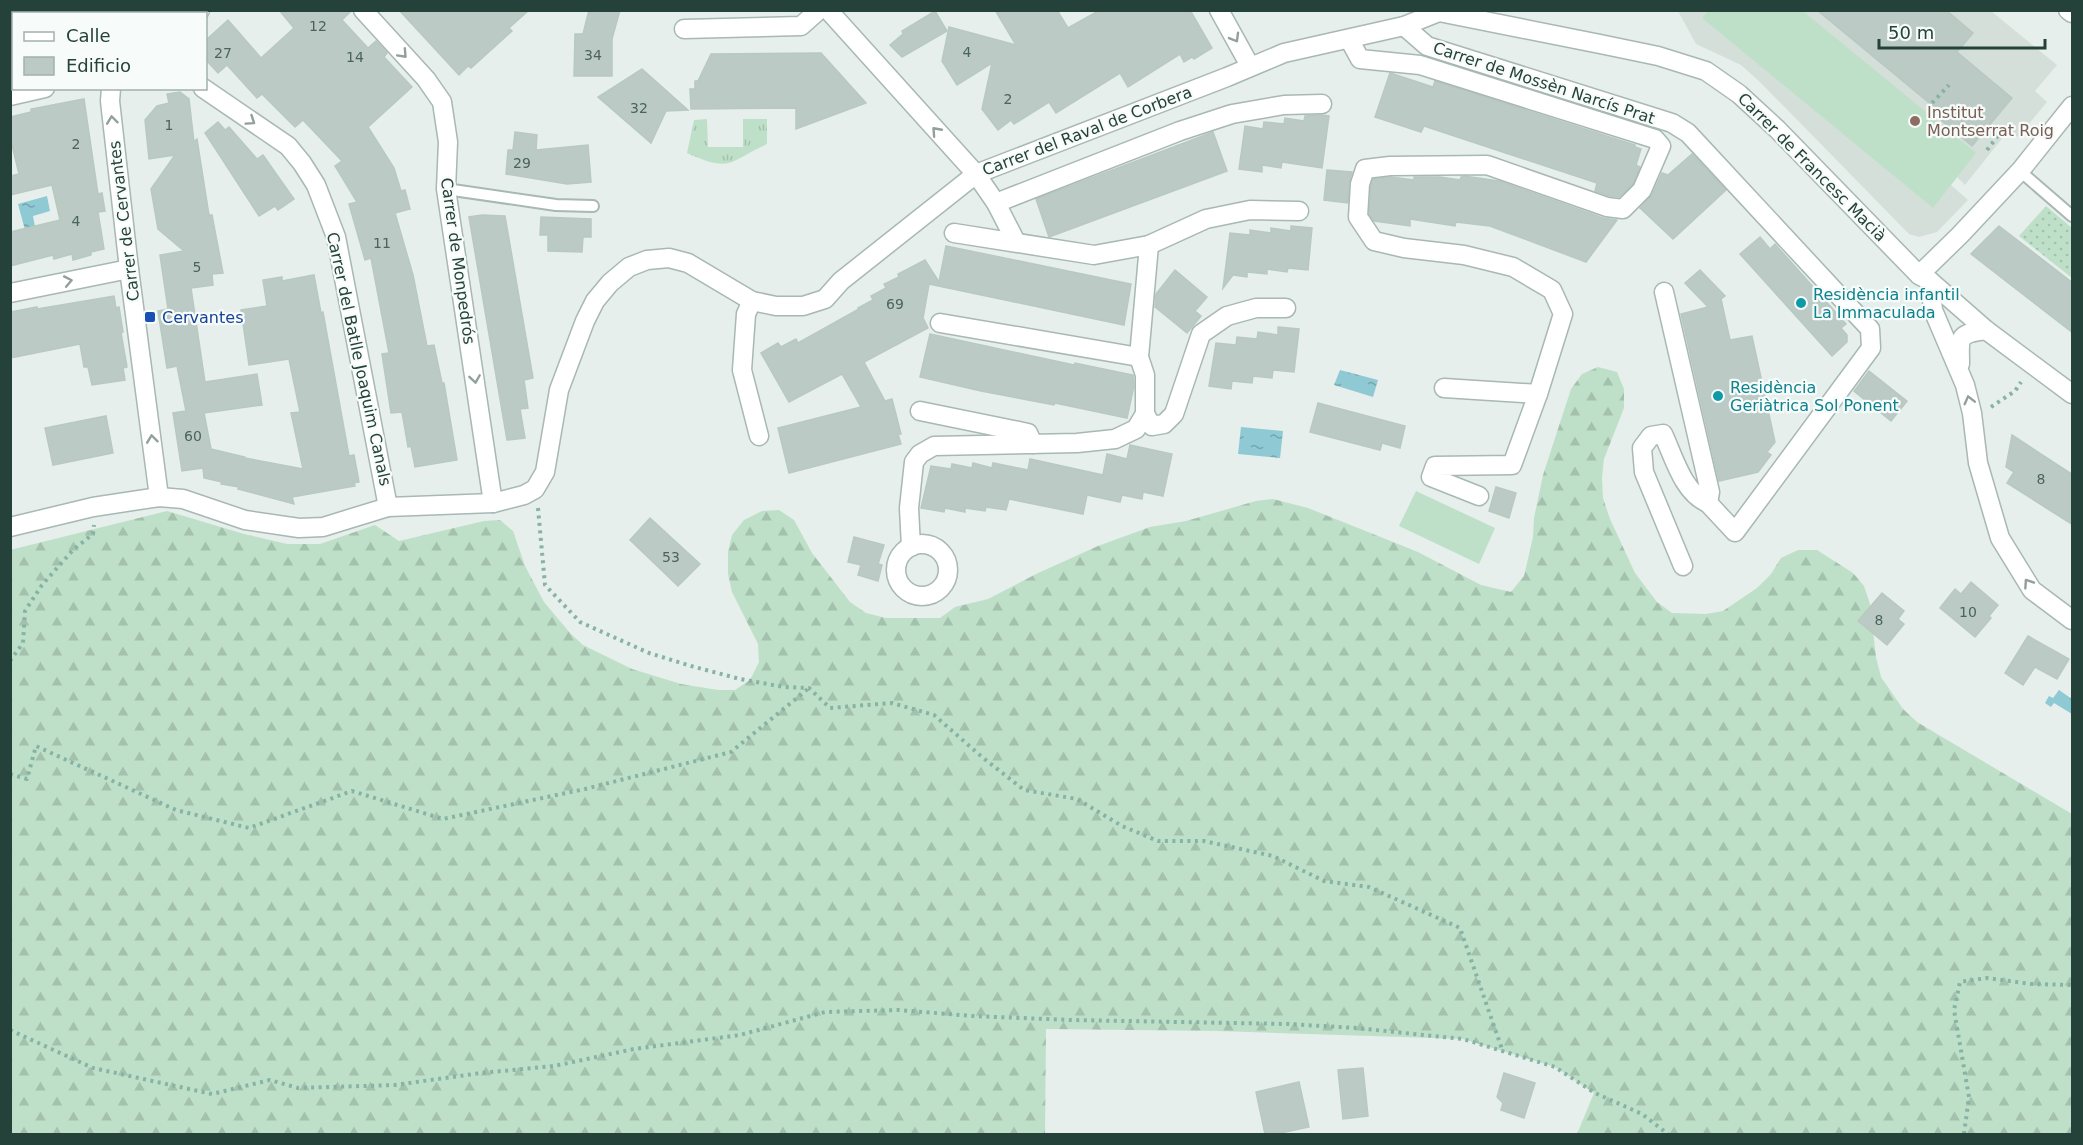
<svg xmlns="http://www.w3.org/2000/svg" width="2083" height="1145" font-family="'DejaVu Sans',sans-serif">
	<defs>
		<pattern id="grass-tufts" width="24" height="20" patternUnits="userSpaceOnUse" patternTransform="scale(1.5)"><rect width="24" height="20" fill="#bfe0c8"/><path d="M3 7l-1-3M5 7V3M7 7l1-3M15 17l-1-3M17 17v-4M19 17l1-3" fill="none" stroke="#a4c1ad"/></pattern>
		<pattern id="forest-firs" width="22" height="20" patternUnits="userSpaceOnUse" patternTransform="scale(1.5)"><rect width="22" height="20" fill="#bfe0c8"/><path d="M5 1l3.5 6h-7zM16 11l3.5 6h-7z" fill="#a4c1ad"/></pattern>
		<pattern id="garden-dots" width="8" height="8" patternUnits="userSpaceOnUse" patternTransform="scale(1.5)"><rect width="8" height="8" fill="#bfe0c8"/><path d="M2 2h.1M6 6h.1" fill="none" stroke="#a4c1ad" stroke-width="1.8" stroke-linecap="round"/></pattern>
		<pattern id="water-ripples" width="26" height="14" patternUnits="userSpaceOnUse" patternTransform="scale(1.5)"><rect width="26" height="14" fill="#8ec9d4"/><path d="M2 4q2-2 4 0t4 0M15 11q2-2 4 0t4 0" fill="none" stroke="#74a5ad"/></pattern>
	</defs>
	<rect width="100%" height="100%" fill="#e6efeb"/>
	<path fill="#d4dfda" d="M1678,11H1991L2057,65L2035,91L2047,102L2018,137L2008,131L1965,185L1957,177L1951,185L1968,200L1937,232L1919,237L1909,234L1760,82L1741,65L1696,44Z"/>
	<path fill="url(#grass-tufts)" d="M707,119L708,147H743V119H767V144C728,162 731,173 687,153L694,120Z"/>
	<path fill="url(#forest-firs)" d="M1598,367L1617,372L1624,389V408L1604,459L1602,478L1603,498L1610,519L1635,573L1657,602L1672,613L1706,614L1723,611L1757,588L1771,574L1781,558L1798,550H1817L1853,573L1864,586L1870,604L1876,657L1881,677L1903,709L1917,722L2072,814V1134H1577L1594,1093L1555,1067L1463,1039L1218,1031L1046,1029L1045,1134H11L10,550L167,511L244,534L287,544H320L375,525L399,541L484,521L500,520L513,531L525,566L544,602L570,633L583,645L632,669L681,684L718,690H735L750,680L759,662L758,644L732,592L728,574V552L732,535L744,520L762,511L779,510L794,520L812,553L850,602L866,613L886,618H940L955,607L988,599L1036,574L1098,546L1150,527L1186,521L1256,501L1273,499L1308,508L1418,552L1481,585L1511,592L1524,576L1533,537L1534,518L1543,475L1571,389L1582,374Z"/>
	<path fill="url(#garden-dots)" d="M2046,206L2072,228V278L2019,236Z"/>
	<g fill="#bfe0c8">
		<path d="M1708,11H1803L1976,153L1933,208L1702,18Z"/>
		<path d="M1416,491L1495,528L1479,564L1399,526Z"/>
	</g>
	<g fill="url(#water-ripples)">
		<path d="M47,196L50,211L33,216L35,227L25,230L18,204Z"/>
		<path d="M1340,370L1378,380L1373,397L1334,385Z"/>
		<path d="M1241,427L1283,431L1280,458L1238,454Z"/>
		<path d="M2059,690L2072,699V714L2054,703L2051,707L2045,703L2049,696L2053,698Z"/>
	</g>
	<g fill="#bbcac4" stroke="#b8c9c2" stroke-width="1.5">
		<path d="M279,10H352L342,20L368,48L376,41L387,53L384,57L412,87L368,127L394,168L401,191L405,190L410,209L395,213L413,275L427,346L434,345L442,383H444L457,460L415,467L411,446L408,447L402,412L391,413L382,354L389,353L371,258L365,260L349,204L357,202L335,166L342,161L303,120L295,127L262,94L257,98L227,65L218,73L206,60V40L228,20L261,58L294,28Z"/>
		<path d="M399,10H529L509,28L512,31L471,68L468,66L459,75Z"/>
		<path d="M589,10H620L612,39V76H574L575,34H583Z"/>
		<path d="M995,10H1057L1068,28L1100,10H1190L1212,48L1194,59L1192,57L1184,62L1180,54L1128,87L1120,73L1056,113L1049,102L1014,124L1011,120L998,130L982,109L992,63L957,85L942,61L949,27L1016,45Z"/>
		<path d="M1817,10H1946L1973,33L1957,52L2012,98L1972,146L1935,115L1939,111Z"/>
		<path d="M935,11L947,31L902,57L890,45L903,34L902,31Z"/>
		<path d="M821,53L866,103L796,129V108L691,109L690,89H695V81H698L711,54Z"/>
		<path d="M642,69L688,110L666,111L651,143L598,97Z"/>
		<path d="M1390,73L1433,87L1435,81L1635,145V147L1641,149L1636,165L1640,167L1633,184L1619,197L1610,196L1595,191L1597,183L1424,126L1421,132L1375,117Z"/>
		<path d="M180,92L189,99L194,142L197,139L209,215H212L223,273L212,274L213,285L191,288L205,382L257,374L262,405L204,413L211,449L245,457V458L303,469L291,413L300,412L289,359L249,365L241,310L267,306L263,280L282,277V281L314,275L321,313L323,312L349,456L354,455L359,482L354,483L355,486L292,497L294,504L238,489L239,487L221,484L222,482L204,478L203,468L182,471L173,413L186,411L177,366L167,368L158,311L168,309L160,255L184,251L158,229L151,189L175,155L149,159L145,120L157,106L169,103L167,94Z"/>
		<path d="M84,99L98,194L102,193L105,211L98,212L104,249L91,252V255L73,260L72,254L54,259L53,255L10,266V232L60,220L52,185L10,195V176L19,174L10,137V117L31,112V109Z"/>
		<path d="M1321,115L1329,116L1322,168L1282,162L1281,168L1262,165V172L1239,169L1245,126L1263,129L1264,122L1284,124L1285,118L1304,121L1305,116Z"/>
		<path d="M218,122L225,130L229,127L257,159L263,155L294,199L278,210L275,206L259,216L205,133Z"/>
		<path d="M515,132L537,135L536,150L588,145L591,182L567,184L506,174L508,150H513Z"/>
		<path d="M1213,132L1227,171L1049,237L1036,199Z"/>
		<path d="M1692,154L1726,190L1673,239L1640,208L1652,195L1662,173L1668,175Z"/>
		<path d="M1327,170L1352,172L1349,183L1348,203L1324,200Z"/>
		<path d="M1464,176L1499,181L1603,218L1617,220L1586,262L1490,226L1456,222L1455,226L1410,219V226L1374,221L1369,214L1371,186L1373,179L1390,177L1414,180V177H1440L1460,180L1461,177Z"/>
		<path d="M482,215L505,216L533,378L524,380L528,408L520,409L525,438L507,440L469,217Z"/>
		<path d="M541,217L591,219V237H583L582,252L548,251V235H540Z"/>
		<path d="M1291,226L1312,228L1308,270L1288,268L1287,272L1267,269V274L1247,272V277L1233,275L1223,288L1230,233L1250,235V230L1271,233V228L1291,231Z"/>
		<path d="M1999,226L2073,283V333L1971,254Z"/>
		<path d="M1760,237L1770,249L1775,244L1846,324L1841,328L1847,335V342L1832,356L1740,254Z"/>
		<path d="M946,246L1131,284L1124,325L929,284L923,318L928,328L864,362L885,401L892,399L901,434H898L901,444L789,473L778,428L861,407L842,374L789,402L761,353L778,343L781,347L796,339L798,343L859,309L858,308L873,300L871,296L886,288L884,284L899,277L898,274L925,260L939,282Z"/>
		<path d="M1175,270L1207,297L1195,311L1201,316L1187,333L1155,307L1156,294Z"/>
		<path d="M1700,270L1725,296L1721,299L1730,340L1752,336L1775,442L1767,452L1771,455L1758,472L1719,481L1681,314L1708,307L1685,283Z"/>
		<path d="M114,296L116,308L119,307L123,332L121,333L127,367L123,368L125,380L92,385L88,367H84L80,344L10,358V312L37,307V309Z"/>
		<path d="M1278,327L1299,329L1294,372L1273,370L1272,378L1253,376L1252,383L1232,381L1231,389L1209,386L1216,343L1236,345L1237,337L1257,339L1258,332L1278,335Z"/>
		<path d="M930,334L1074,365L1075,363L1133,375L1134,386L1127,418L1055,403L1054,405L981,391L920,377Z"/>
		<path d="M1869,371L1907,401L1891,421L1854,391Z"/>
		<path d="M1318,403L1405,426L1400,448L1382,443L1380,450L1310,432Z"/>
		<path d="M106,416L113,453L53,465L45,428Z"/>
		<path d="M2012,435L2073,475V525L2007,483L2014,472L2006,467Z"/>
		<path d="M1130,445L1172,454L1163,496L1143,492L1142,499L1122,495L1120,502L1087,495L1083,514L1009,499L1006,510L986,507L985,511L965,508V512L945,508L944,512L921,508L931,466L951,469L952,464L972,468L973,463L992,468L993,463L1028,470L1030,459L1103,475L1107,454L1127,459Z"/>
		<path d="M1496,487L1516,493L1509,518L1489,511Z"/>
		<path d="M650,518L700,564L678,586L630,540Z"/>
		<path d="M854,537L884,545L878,564L882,565L878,581L858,575L861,565L848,562Z"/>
		<path d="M1971,582L1998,605L1989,616L1991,618L1975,637L1940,608L1955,589L1961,594Z"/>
		<path d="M1882,593L1904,611L1898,619L1904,624L1887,645L1858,621Z"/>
		<path d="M2028,636L2069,659L2057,679L2035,667L2023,685L2005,673Z"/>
		<path d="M1363,1068L1368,1116L1343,1119L1338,1070Z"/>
		<path d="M1504,1073L1535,1083L1524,1118L1501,1110L1503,1103L1497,1097Z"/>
		<path d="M1299,1082L1309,1127L1276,1134H1265L1256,1092Z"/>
	</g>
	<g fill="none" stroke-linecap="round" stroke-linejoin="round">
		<defs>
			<g id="lane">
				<path d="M2020,171L2072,216"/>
				<path d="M446,189L556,205L593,206"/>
			</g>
			<g id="street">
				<path d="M159,10L164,14"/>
				<path d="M363,10L426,79L442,102L448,142L446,189L493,503"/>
				<path d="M828,10L976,174L996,203L1016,242"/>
				<path d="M1219,10L1250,66"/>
				<path d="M2068,10L2072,13"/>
				<path d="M1439,12L1600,44L1658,56L1706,71L1739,94L1777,129L1919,275L1930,281L1986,330L2072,394"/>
				<path d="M197,14L200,10"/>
				<path d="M1404,26L1427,46L1672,123L1688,133L1870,329L1871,348L1735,532L1708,503"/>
				<path d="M684,29L801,26L819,10"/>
				<path d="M1349,39L1360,59L1420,65L1655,139L1661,146L1642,190L1623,209L1607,207L1487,165L1390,166L1365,169L1360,184L1358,217L1374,241L1404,248L1464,255L1513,267L1552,290L1563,314L1538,394L1512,465L1435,466L1431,477L1479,496"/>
				<path d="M111,88L110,101L129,269L159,497"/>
				<path d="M203,88L288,146L302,163L316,185L336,237L388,507"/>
				<path d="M10,96L45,88"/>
				<path d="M996,203L1180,131L1232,114L1284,105L1322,104"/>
				<path d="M954,233L1094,255L1149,245L1206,219L1250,210L1299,211"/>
				<path d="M1919,275L1960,235L2020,171L2072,106"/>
				<path d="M1930,281L1933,310L1965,385L1972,413L1978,463L2000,538L2032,590L2072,620"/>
				<path d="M1664,292L1710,492L1708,503C1683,493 1674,457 1663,434L1651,436L1642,448L1644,472L1683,566"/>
				<path d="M10,293L129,269"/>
				<path d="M752,301L746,314L742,370L759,436"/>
				<path d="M940,323L1139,357L1149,245"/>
				<path d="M1960,364C1960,338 1956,334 1986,330"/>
				<path d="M1444,388L1538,394"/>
				<path d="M920,411L1028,433L1033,444"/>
				<path d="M1145,414L1152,426L1164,424L1174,414L1201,334L1227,316L1256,308H1286"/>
				<path d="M10,527L93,507L159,497L183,499L245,520L299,528L323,527L388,507L493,503L524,495L535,489L545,472L559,390L585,321L595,301L610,283L629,267L647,260L669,258L688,263L752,301L776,306H803L825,299L841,281L976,174L1227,77L1284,53L1404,26L1439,12"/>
				<circle cx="922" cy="570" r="26"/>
				<path d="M911,547L909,508L914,462L920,454L934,446L1077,443L1115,439L1136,429L1145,414V375L1139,357"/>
			</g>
		</defs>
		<use href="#lane" stroke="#a8b8b2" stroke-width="14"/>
		<use href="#street" stroke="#a8b8b2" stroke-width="21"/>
		<g stroke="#86b3a5" stroke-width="4" stroke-dasharray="3 4.5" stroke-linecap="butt">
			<path d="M1932,103L1949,85"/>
			<path d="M1987,150L2004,128"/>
			<path d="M1991,407L2015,391L2021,382"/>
			<path d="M538,508L545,585L580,622L649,653L691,666L740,679L784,687L809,688L830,708L892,703L934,715L982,757L1024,790L1077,799L1122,826L1158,841H1204L1273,856L1324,881L1369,887L1460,928L1503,1052"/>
			<path d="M10,661L23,643L25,611L42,585L73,550L93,534L94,525"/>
			<path d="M10,774L27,779L36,746L176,810L249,828L352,791L443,819L585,789L731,752L809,688"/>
			<path d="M10,1030L93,1068L212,1094L270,1080L298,1088L395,1085L481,1073L554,1066L634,1049L740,1035L825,1012L899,1010L972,1016L1071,1020L1288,1024L1356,1028L1463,1039L1555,1067L1595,1093L1642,1114L1668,1134"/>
			<path d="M1964,1134L1969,1097L1954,1010L1960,982L1987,978L2031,984L2072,985"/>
		</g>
		<use href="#lane" stroke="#fff" stroke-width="10"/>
		<use href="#street" stroke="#fff" stroke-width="18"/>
	</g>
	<defs><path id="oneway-chevron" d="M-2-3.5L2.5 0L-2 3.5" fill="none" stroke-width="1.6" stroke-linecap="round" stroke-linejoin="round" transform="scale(1.5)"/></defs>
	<g stroke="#92a09c">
		<use href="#oneway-chevron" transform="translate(1235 38) rotate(60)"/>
		<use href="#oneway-chevron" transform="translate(403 54) rotate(47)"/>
		<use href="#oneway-chevron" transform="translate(112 120) rotate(-97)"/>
		<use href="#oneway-chevron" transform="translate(251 121) rotate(34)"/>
		<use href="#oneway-chevron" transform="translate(936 131) rotate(-132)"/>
		<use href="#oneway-chevron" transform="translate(68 281) rotate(-11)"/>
		<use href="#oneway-chevron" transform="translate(475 379) rotate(81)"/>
		<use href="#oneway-chevron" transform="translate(1969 400) rotate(-104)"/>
		<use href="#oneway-chevron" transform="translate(152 439) rotate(-97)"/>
		<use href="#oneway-chevron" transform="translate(2028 583) rotate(-124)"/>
	</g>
	<circle fill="#8d6e63" stroke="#f7fbf9" stroke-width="2" cx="1915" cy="121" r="6"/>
	<g fill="#0f9aa8" stroke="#f7fbf9" stroke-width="2">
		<circle cx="1801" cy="303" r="6"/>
		<circle cx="1718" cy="396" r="6"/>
	</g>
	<rect fill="#1a4fb4" stroke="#f7fbf9" stroke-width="2" x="144" y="311" width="12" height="12" rx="3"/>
	<g text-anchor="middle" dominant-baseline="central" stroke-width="4.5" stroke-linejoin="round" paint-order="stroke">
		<g font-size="14" fill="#4a645c">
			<text x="318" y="26">12</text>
			<text x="967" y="52">4</text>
			<text x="223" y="53">27</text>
			<text x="593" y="55">34</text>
			<text x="355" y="57">14</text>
			<text x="1008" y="99">2</text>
			<text x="639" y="108">32</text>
			<text x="169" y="125">1</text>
			<text x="76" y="144">2</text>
			<text x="522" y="163">29</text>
			<text x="76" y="221">4</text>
			<text x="382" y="243">11</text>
			<text x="197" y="267">5</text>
			<text x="895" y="304">69</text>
			<text x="193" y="436">60</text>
			<text x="2041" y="479">8</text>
			<text x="671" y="557">53</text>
			<text x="1968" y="612">10</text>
			<text x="1879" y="620">8</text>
		</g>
		<g font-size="16" fill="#24423a" stroke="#f7fbf9">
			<text transform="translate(1544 83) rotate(18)">Carrer de Mossèn Narcís Prat</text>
			<text transform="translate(1087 131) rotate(-21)">Carrer del Raval de Corbera</text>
			<text transform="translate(1812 167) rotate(45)">Carrer de Francesc Macià</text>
			<text transform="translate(124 221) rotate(-97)">Carrer de Cervantes</text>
			<text transform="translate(458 261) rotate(82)">Carrer de Monpedrós</text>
			<text transform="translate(359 359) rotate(78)">Carrer del Batlle Joaquim Canals</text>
		</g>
		<g font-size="16" fill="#785e54" stroke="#f7fbf9" text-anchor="start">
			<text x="1927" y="112">Institut<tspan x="1927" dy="18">Montserrat Roig</tspan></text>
		</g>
		<g font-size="16" fill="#0d838f" stroke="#f7fbf9" text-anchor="start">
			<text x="1813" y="294">Residència infantil<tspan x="1813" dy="18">La Immaculada</tspan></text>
			<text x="1730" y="387">Residència<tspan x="1730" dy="18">Geriàtrica Sol Ponent</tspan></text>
		</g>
		<g font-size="16" fill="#164399" stroke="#f7fbf9" text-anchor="start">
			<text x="162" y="317">Cervantes</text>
		</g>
	</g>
	<rect width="2083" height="1145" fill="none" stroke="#24423a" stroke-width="24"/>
	<rect x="12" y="12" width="195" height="78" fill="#f7fbf9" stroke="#a3b1ad" stroke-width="1.5"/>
	<rect x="24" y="32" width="30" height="9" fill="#ffffff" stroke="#a3b1ad" stroke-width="1.5"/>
	<text x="66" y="42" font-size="18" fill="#24423a">Calle</text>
	<rect x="24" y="57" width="30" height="18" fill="#bbcac4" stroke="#a3b1ad" stroke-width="1.5"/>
	<text x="66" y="72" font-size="18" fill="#24423a">Edificio</text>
	<path d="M1879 39v9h166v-9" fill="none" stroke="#24423a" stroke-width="3"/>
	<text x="1888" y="39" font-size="18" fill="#24423a" stroke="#f7fbf9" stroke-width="4.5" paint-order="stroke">50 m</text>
</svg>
